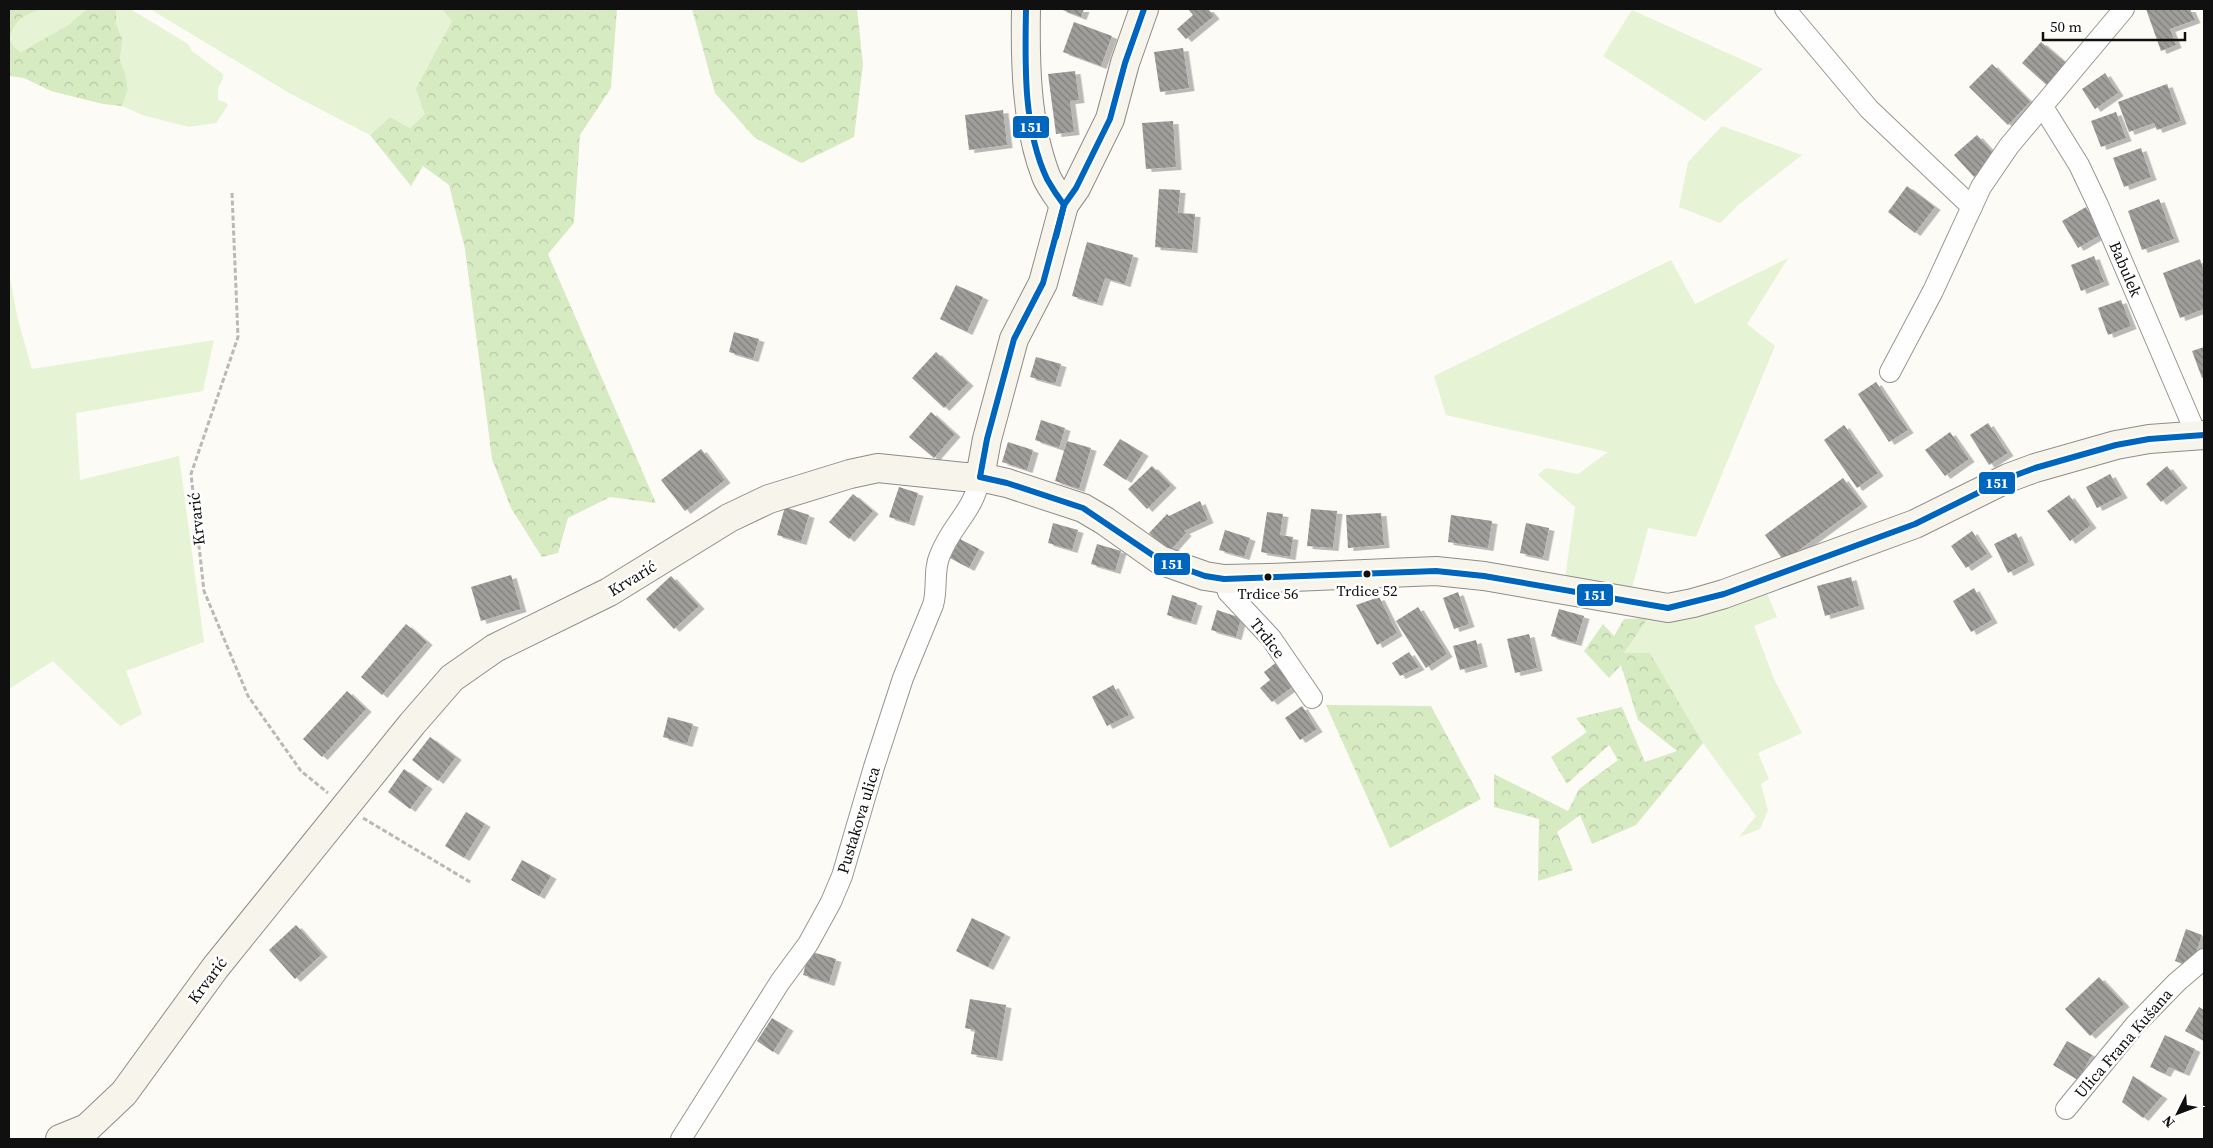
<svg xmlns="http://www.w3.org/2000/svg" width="2213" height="1148" font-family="'Source Serif 4',serif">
	<defs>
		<pattern id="forest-crowns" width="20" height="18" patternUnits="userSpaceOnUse" patternTransform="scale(1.25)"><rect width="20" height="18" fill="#d7ebc2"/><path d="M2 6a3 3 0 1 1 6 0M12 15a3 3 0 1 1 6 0" fill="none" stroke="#b8c8a6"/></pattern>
		<pattern id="building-back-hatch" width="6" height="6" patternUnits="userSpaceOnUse" patternTransform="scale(1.25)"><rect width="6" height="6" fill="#a09e9b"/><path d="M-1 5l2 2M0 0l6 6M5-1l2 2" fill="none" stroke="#817f7d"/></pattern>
		<filter id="shadow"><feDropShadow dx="5.5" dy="3" stdDeviation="0" flood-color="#0004"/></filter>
	</defs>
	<rect width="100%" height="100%" fill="#fcfbf6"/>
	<g fill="#e6f3d5">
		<path d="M45,9H87L68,25L21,52L14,47L10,39C15,18 25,14 45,9Z"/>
		<path d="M116,9H134L132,10L188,44L192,51L223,74V79L218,88V100L225,102L228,105L216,123L189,127L142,115L122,106L128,89L125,73L120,61L122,39L116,23Z"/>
		<path d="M150,9H442L452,21L435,54L425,114L410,128L390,117L370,135L291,94Z"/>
		<path d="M1632,10L1763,69L1705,121L1603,56Z"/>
		<path d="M1722,126L1802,155L1738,205L1720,223L1679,207L1688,162Z"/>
		<path d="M1788,258L1747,324L1775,346L1696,537L1648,528L1631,592L1565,578L1575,507L1538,475L1546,468L1578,474L1608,452L1446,415L1434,376L1671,260L1695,304Z"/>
		<path d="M9,273L18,320L32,369L214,340L203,391L76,413L80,480L179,456L204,642L126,671L142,714L120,726L53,661L9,689Z"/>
		<path d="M1764,586L1777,617L1754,626L1774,679L1802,733L1758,753L1769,779L1761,784L1768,810L1760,829L1739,837L1756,816L1703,743L1650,653H1624L1648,618Z"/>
	</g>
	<g fill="url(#forest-crowns)">
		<path d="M9,9H45C25,14 15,18 10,39L14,47L21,52L68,25L87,9H116V23L122,39L120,61L125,73L128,89L122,106L103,104L51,91L24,78L9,76Z"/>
		<path d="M442,9H617L611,88L580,135L574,223L548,254L656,503L610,497L568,518L558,553L542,557L511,508L492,459L465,249L449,185L423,166L411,186L370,135L390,117L410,128L425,114L416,89L452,21Z"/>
		<path d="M692,9H857L863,64L854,137L801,163L754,137L715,93Z"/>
		<path d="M1648,618L1624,653H1650L1703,743L1636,825L1592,844L1580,815L1557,832L1573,870L1538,881L1539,819L1494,807V774L1568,811L1579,789L1618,760L1609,745L1567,784L1551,757L1587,732L1576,718L1622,707L1645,762L1677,751L1638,720L1621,665L1609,678L1584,651L1603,624L1614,636L1624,619Z"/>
		<path d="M1326,705L1431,706L1481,799L1390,848Z"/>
	</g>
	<g fill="url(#building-back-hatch)" filter="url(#shadow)">
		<path d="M1060,9H1084L1081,17Z"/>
		<path d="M1188,9H1208L1214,16L1186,39L1177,29L1193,15Z"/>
		<path d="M2146,9H2190L2195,20L2170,29L2176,45L2161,51Z"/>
		<path d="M1074,22L1112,36L1101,66L1063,52Z"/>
		<path d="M2041,42L2068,65L2049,87L2022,63Z"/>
		<path d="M1183,48L1189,88L1160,92L1154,52Z"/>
		<path d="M1992,64L2030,102L2008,125L1969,87Z"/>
		<path d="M1075,71L1079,100L1070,101L1074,132L1056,134L1048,74Z"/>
		<path d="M2105,73L2118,93L2095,109L2082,89Z"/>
		<path d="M2167,84L2181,121L2157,130L2154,123L2129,132L2118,102Z"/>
		<path d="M1003,110L1007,145L969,150L965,115Z"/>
		<path d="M2116,112L2126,138L2101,147L2091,121Z"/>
		<path d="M1173,121L1176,167L1146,169L1142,123Z"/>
		<path d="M1977,135L1997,157L1974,177L1954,155Z"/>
		<path d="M2141,148L2151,177L2124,187L2113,158Z"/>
		<path d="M1907,186L1935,207L1915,233L1888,212Z"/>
		<path d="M1159,189L1180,190L1178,213L1195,214L1192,250L1155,247Z"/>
		<path d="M2159,199L2174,239L2142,250L2128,211Z"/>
		<path d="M2086,207L2102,234L2078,248L2062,221Z"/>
		<path d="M1087,242L1133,255L1125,284L1105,278L1097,303L1072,296Z"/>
		<path d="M2094,256L2104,282L2081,291L2071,265Z"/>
		<path d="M2200,259L2204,272V309L2180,318L2163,273Z"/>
		<path d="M956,285L983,297L967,332L940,319Z"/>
		<path d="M2121,300L2131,326L2108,335L2098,308Z"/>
		<path d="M734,332L759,339L753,359L729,352Z"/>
		<path d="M2204,347V377L2202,378L2192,351Z"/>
		<path d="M936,352L968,383L944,408L912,378Z"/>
		<path d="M1036,357L1061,364L1055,384L1030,377Z"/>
		<path d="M1876,382L1908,430L1889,442L1858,394Z"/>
		<path d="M931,412L955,434L934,458L909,437Z"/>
		<path d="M1041,420L1065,428L1059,448L1035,440Z"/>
		<path d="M1988,423L2008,453L1989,465L1970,435Z"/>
		<path d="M1844,425L1878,473L1857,488L1824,440Z"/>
		<path d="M1950,432L1969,459L1945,476L1925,450Z"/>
		<path d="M1120,439L1143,453L1126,480L1103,465Z"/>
		<path d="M1067,441L1091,448L1079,489L1055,481Z"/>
		<path d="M1008,442L1033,450L1027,470L1002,462Z"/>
		<path d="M701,449L725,480L685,511L661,480Z"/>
		<path d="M1152,466L1171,485L1147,509L1128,489Z"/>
		<path d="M2167,466L2182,485L2161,502L2146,484Z"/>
		<path d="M2110,474L2122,495L2097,508L2086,487Z"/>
		<path d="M1843,478L1862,504L1784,561L1765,535Z"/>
		<path d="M899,487L918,493L909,523L889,517Z"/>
		<path d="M853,494L873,511L849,539L829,522Z"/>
		<path d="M2069,495L2091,525L2070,541L2047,511Z"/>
		<path d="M1200,501L1208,520L1184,531L1186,533L1169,552L1149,533L1167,514L1169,516Z"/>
		<path d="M785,507L809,515L801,542L777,535Z"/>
		<path d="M1311,509L1337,511L1333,548L1307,546Z"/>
		<path d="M1267,512L1283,514L1280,535L1293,537L1290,557L1261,552Z"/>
		<path d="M1381,513L1384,545L1348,548L1346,515Z"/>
		<path d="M1451,515L1492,521L1488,548L1448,542Z"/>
		<path d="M1053,523L1078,530L1072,550L1048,543Z"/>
		<path d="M1526,523L1549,528L1543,558L1520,553Z"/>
		<path d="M1225,530L1250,538L1244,557L1219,550Z"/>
		<path d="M1972,531L1987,554L1966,568L1951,546Z"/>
		<path d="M2016,533L2029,562L2008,573L1994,544Z"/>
		<path d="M960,539L979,549L969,568L950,558Z"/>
		<path d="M1097,544L1121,551L1115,571L1091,564Z"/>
		<path d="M511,575L521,609L481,621L471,587Z"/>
		<path d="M671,576L699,606L674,629L646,599Z"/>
		<path d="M1851,577L1859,606L1825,616L1817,586Z"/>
		<path d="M1974,588L1992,620L1971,632L1953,601Z"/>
		<path d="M1458,592L1469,624L1454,629L1443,598Z"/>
		<path d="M1172,595L1197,603L1191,622L1167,615Z"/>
		<path d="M1379,597L1397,633L1377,645L1356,605Z"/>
		<path d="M1418,607L1447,654L1426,668L1396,621Z"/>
		<path d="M1559,609L1584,616L1576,643L1551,636Z"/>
		<path d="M1217,610L1241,618L1236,637L1211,630Z"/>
		<path d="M406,624L427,642L382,695L361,677Z"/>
		<path d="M1529,634L1537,668L1515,673L1507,639Z"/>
		<path d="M1476,640L1482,664L1460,670L1453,646Z"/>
		<path d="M1409,652L1419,667L1400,676L1392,663Z"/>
		<path d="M1278,661L1296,684L1272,702L1260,688L1270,680L1264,672Z"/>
		<path d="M1113,685L1129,715L1107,726L1092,697Z"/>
		<path d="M347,691L366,709L322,757L303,739Z"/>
		<path d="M1302,706L1317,729L1300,740L1285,718Z"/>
		<path d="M668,717L693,724L687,744L663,737Z"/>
		<path d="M430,737L456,757L438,781L412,760Z"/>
		<path d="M404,769L427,786L410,809L388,792Z"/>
		<path d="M466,812L485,824L464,858L445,846Z"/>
		<path d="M522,860L551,876L539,896L511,880Z"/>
		<path d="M972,918L1005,934L988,967L956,951Z"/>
		<path d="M296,925L322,954L295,979L269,950Z"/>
		<path d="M2186,929L2202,935L2191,967L2175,961Z"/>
		<path d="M809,951L836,959L829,983L803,975Z"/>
		<path d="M2099,977L2124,1004L2090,1036L2065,1009Z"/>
		<path d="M970,999L1006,1005L997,1058L971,1054L975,1030L965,1028Z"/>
		<path d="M2199,1007L2204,1010V1041L2185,1031Z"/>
		<path d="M772,1018L788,1028L773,1052L757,1041Z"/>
		<path d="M2165,1035L2195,1049L2184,1073L2169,1067L2165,1074L2150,1067Z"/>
		<path d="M2067,1041L2092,1055L2078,1080L2053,1065Z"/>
		<path d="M2133,1076L2162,1096L2143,1118L2122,1102Z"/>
	</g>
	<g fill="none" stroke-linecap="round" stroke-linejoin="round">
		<defs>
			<g id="street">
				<path d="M1785,9L1869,109L1972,207"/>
				<path d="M2043,107L2079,165L2098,205L2197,436"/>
				<path d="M1890,372L1933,291L1981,187L2009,146L2124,9"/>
				<path d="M1224,579L1228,592L1271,638L1312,698"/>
				<path d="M2066,1109L2135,1025L2177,982L2204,959"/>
				<path d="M681,1139L780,982L808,944L831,902L842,876L874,767L903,678L933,605C938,589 933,570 940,555C952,524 974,511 980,477"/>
			</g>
			<g id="secondary">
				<path d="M1026,9C1025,63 1026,124 1046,176C1050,186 1058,196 1064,205"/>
				<path d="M980,477L987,439L1014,339L1043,283L1064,205L1076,188L1110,119L1125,63L1144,9"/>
				<path d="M60,1139L87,1128L124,1093L215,968L412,724L452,678L495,648L609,592L729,518L769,499L850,474L878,468L964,477H980L1007,483L1083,508L1105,521L1160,560L1205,576L1224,579L1268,578L1436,571L1484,576L1668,608L1693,603L1724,594L1915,524L2008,478L2035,468L2116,445L2149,439L2204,435"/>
			</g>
		</defs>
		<use href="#street" stroke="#969694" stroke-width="22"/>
		<use href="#secondary" stroke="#8d8c8a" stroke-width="30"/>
		<g stroke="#b9b9b8" stroke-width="3" stroke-dasharray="5 2.5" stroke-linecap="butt">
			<path d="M232,193L238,337L191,474L204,591L248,696L301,771L328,793"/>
			<path d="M363,818L470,882"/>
		</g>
		<use href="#street" stroke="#fffefe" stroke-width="20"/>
		<use href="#secondary" stroke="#f6f4eb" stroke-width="28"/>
		<defs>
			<g id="bus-1">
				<path d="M1026,9C1025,64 1023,128 1047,179C1052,188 1058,197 1064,205L1056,237"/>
				<path d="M980,477L1007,483L1083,508L1160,560L1205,576L1224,579L1436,571L1484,576L1668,608L1724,594L1915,524L2008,478L2035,468L2116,445L2149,439L2204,435"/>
				<path d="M980,477L987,439L1014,339L1043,283L1064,205L1076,188L1110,119L1125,63L1144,9"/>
			</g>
		</defs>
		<use href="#bus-1" stroke="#fff" stroke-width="10"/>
		<use href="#bus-1" stroke="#0065bd" stroke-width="6"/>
	</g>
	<g fill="#101010" stroke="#fff" stroke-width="2">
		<circle cx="1367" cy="574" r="4.5"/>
		<circle cx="1268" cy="577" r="4.5"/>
	</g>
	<g text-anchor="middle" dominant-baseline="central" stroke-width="5" stroke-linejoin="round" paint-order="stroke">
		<g font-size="15" fill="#101010" stroke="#fff">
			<text x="1367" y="590">Trdice 52</text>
			<text x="1268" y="593">Trdice 56</text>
		</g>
		<g font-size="16" fill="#101010" stroke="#fff">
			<text transform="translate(2126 269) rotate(67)">Babulek</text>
			<text transform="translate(196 519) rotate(-96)">Krvarić</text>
			<text transform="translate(632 578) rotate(-31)">Krvarić</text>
			<text transform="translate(1268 638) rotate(52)">Trdice</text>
			<text transform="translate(858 820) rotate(-73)">Pustakova ulica</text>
			<text transform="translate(207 980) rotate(-53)">Krvarić</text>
			<text transform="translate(2123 1043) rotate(-49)">Ulica Frana Kušana</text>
		</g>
	</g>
	<g stroke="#fff" stroke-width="2">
		<rect x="1012" y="115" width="38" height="24" rx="5" fill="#0065bd"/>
		<rect x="1978" y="471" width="38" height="24" rx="5" fill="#0065bd"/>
		<rect x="1153" y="552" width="38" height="24" rx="5" fill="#0065bd"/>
		<rect x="1576" y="583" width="38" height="24" rx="5" fill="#0065bd"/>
	</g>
	<g font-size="14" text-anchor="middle" font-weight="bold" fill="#fff">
		<text x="1031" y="132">151</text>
		<text x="1997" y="488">151</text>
		<text x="1172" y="569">151</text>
		<text x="1595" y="600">151</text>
	</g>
	<rect width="2213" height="1148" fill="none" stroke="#101010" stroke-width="20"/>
	<g transform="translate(2178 1113) rotate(228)" stroke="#ffffff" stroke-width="4" paint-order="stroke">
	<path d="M0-4L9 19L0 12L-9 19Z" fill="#101010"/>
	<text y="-8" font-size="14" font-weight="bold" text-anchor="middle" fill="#101010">N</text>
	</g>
	<path d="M2043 32v8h142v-8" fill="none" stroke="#101010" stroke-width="2.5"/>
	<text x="2050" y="32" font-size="15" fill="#101010" stroke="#ffffff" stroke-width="4" paint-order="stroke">50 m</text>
</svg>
